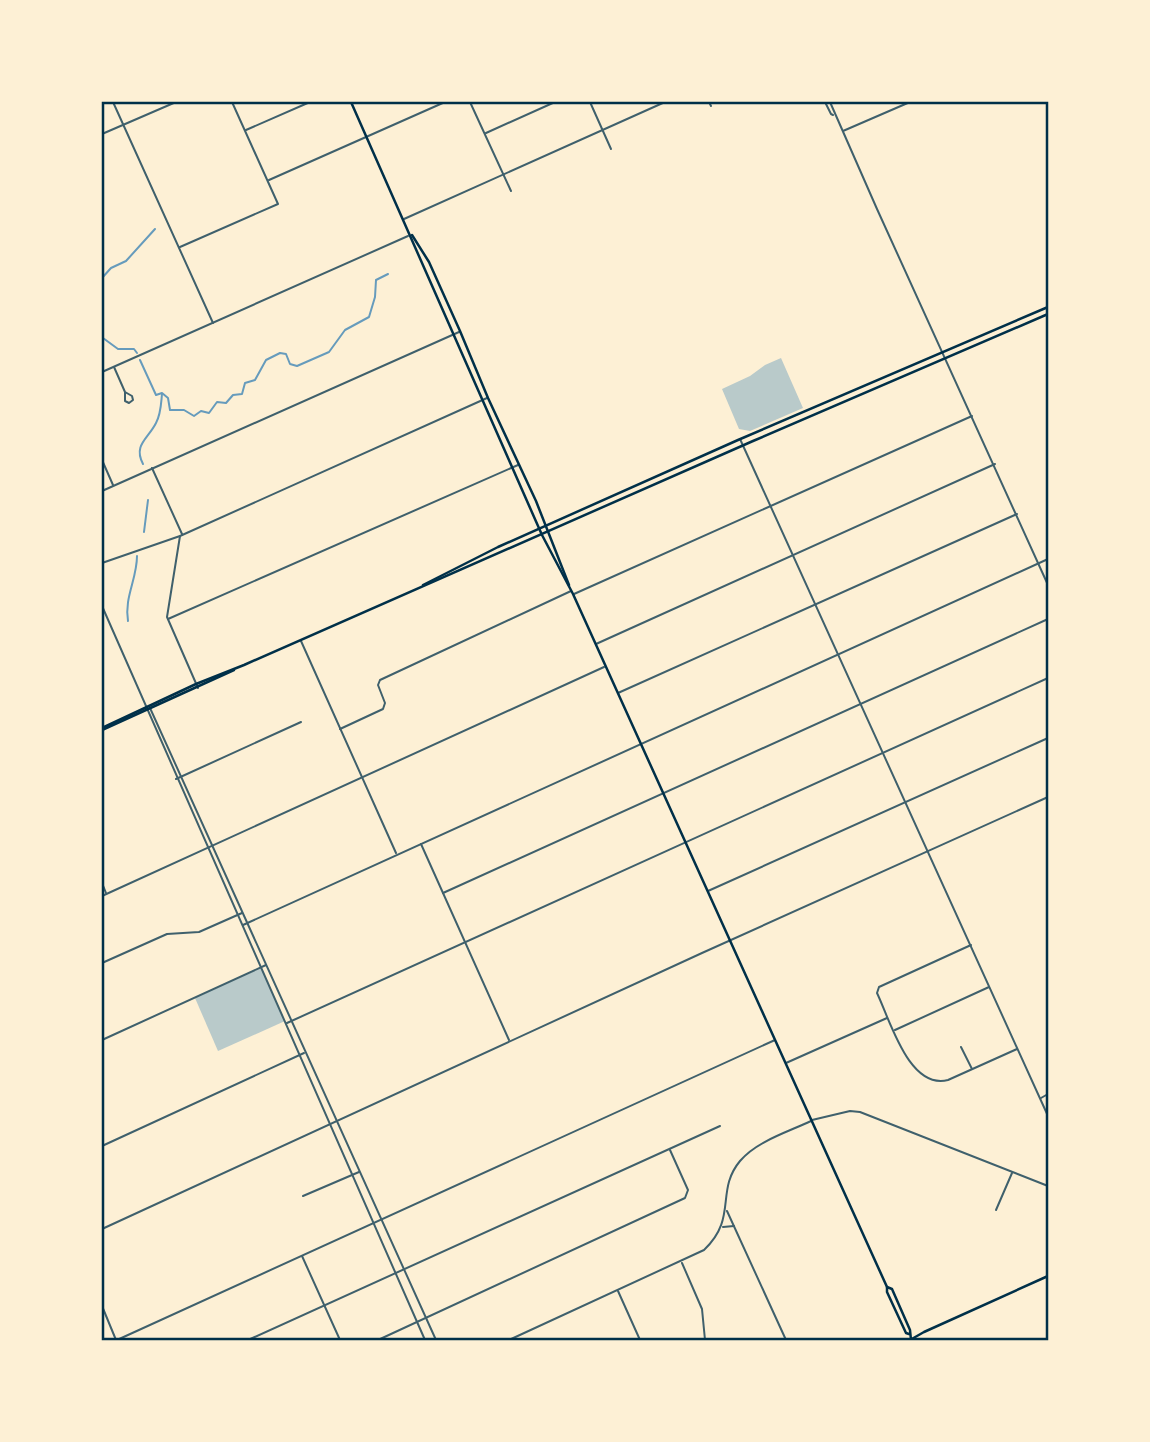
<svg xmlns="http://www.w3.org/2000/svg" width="1150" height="1442" font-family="Raleway,sans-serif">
	<rect width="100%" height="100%" fill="#fdf0d5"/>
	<g fill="#b9caca">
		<path d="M781,358L803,408L750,431L739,429L722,389L750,376L765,365Z"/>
		<path d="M261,968L285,1021L218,1051L195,998Z"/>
	</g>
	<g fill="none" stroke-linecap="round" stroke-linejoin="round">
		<g stroke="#669bbc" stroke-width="2">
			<path d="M102,278L111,268L126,261L155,229"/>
			<path d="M102,332L103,338L118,349H134L137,353"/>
			<path d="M140,360L156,395L162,393L168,398L170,410H184L194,416L201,411L209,413L217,402L226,403L233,395L242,394L245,383L255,380L266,360L280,353L286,354L290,364L297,366L329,352L345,330L369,317L375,297L376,280L388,274"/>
			<path d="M143,464C133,445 148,439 156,423C161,414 161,404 162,394"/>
			<path d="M144,532L148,500"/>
			<path d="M128,621C124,598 137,579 137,556"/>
		</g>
		<g stroke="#3f606c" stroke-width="2">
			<path d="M113,102L213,323"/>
			<path d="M470,102L511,191"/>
			<path d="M590,102L611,149"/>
			<path d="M709,102L711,106"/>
			<path d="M246,130L310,102"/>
			<path d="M843,131L910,102"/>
			<path d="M486,133L555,102"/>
			<path d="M102,134L176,102"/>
			<path d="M269,180L445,102"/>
			<path d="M404,219L665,102"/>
			<path d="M180,247L278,204L232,102"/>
			<path d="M114,367L125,392L132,396L133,400L129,403L125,401V392"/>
			<path d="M102,372L408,236"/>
			<path d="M102,460L113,485"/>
			<path d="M152,468L182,534"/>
			<path d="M102,491L459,332"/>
			<path d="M180,536L167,617L198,688"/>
			<path d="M102,563L180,536L487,398"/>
			<path d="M574,594L972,416"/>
			<path d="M168,619L518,465"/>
			<path d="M301,641L396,853"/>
			<path d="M596,644L995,464"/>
			<path d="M618,693L1017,514"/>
			<path d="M340,729L383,709L385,703L378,685L380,680L571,591"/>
			<path d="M176,779L301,722"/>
			<path d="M421,844L509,1040"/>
			<path d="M102,883L106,893"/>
			<path d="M708,891L1048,738"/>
			<path d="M443,893L1048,619"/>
			<path d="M102,896L604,667"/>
			<path d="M243,925L1048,559"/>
			<path d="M971,945L879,987L877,993C890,1020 909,1090 948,1080L1017,1049"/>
			<path d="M102,963L167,934L199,932L242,913"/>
			<path d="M287,1023L1048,678"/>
			<path d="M895,1030L989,987"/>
			<path d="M102,1040L266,965"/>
			<path d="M961,1047L972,1069"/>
			<path d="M786,1063L887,1018"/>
			<path d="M1041,1098L1048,1094"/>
			<path d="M812,1120L850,1111L860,1112L1048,1186"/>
			<path d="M102,1146L304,1053"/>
			<path d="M303,1196L359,1172"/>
			<path d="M996,1210L1012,1173"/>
			<path d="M727,1211L786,1340"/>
			<path d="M723,1227L734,1226"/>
			<path d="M102,1229L702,953L1048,797"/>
			<path d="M302,1256L340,1340"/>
			<path d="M682,1263L702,1309L705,1340"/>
			<path d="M618,1291L640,1340"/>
			<path d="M102,1306L116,1340"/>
			<path d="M117,1340L775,1040"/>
			<path d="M248,1340L720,1126"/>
			<path d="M378,1340L685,1198L688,1190L670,1150"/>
			<path d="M509,1340L704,1250C738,1218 715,1191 740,1161C757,1141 788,1132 811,1121"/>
		</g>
		<g stroke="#3f606c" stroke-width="2">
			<path d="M825,102L831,114L833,115"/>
			<path d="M830,102L877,209L1048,585"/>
			<path d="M740,439L1048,1116"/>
			<path d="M102,606L425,1340"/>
			<path d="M150,708L436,1340"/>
		</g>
		<path stroke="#003049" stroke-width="2.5" d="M910,1340L924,1332L1048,1276"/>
		<g stroke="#003049" stroke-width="2.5">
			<path d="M351,102L542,535L573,594L887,1287V1292L906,1333L909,1334"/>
			<path d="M412,235L429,262L460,331L488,398L536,501L569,585"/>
			<path d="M423,585L498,547L738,440L1048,307"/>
			<path d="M102,728L196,684L244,665L753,441L1048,314"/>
			<path d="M102,730L234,670"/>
			<path d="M887,1287L892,1289L910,1330L911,1340"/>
		</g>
	</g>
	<rect width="1150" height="1442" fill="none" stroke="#fdf0d5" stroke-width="206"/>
	<rect x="103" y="103" width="944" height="1236" fill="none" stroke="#003049" stroke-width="2.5"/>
</svg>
